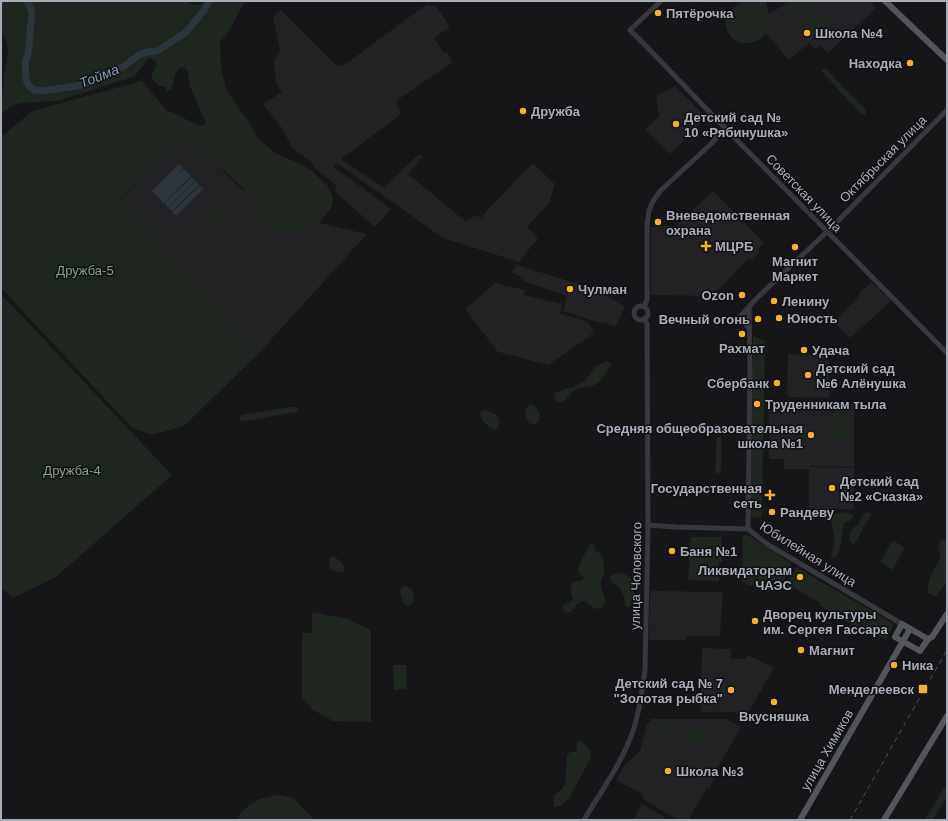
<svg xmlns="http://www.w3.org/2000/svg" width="948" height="821" font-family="Arial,sans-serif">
	<rect width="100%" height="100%" fill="#161618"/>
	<g fill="#222225">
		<path d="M789,1H870L876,8L828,53L821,46L816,50L809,43L789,60L757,23Z"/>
		<path d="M427,4L437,7L450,27L434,38L444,53L447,52L453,62L396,101L401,114L341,159L384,188L419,154L423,157L408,174L465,221L477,215L481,218L490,207L533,163L555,184L549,203L527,227L538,238L519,262L443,238L337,163L334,167L391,209L375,227L335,192L336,185L314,167L313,163L292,148L282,128L263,104L282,92L276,84L274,61L280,50L273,17L281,10L336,65L343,66Z"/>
		<path d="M675,86L706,118L670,154L645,129L659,117L656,96Z"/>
		<path d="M188,137L238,186L280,214L367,234L258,354L121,200L182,141Z"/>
		<path d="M713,191L764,243L758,249L760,252L752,260L749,258L712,296L651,295V228L656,226H676Z"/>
		<path d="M517,265L575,283L607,296L625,307L616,326L594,321L563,311L567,296L523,281L524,278L511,272Z"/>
		<path d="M872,282L891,301L850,338L834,322L859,296L860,292Z"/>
		<path d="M495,283L525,290L524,295L562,304L560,314L587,321L594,331L589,337L548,365L498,352L465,309Z"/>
		<path d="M788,354L829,355V398L789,397L787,394Z"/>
		<path d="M784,402L854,403V467L809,466L808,467L854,468V509H809V469H784V459H769V410H784Z"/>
		<path d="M652,591L723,592L720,636H687L685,640H649L650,593Z"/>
		<path d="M702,648L731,649V659H745L748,655L774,668L745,718L734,712H701Z"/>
		<path d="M652,719H726L741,727L712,777L714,778L709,789L707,788L688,820H678L644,800L642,794L616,780L624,766L640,751L647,724Z"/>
		<path d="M642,804L669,820H633Z"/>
	</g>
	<g fill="#1e261f">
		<path d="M1,1H187L193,5L205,4L207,1H246L241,8L229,31L220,42L221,67L226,90L249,122L258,139L277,154L296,162L312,171L327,185L333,198L331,208L316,226L312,228L298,232H274L265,230C258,218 255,204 248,194C234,175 204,157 184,145L179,144L121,199L258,354L184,426L152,435L132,428L1,288V137L32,111L142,81L168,112H172L199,126L204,125L206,121L201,113L190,86L188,71L183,67L178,69L175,75L171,91H167L165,86H160L151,79L152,74L157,65L155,60L149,58L135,76L58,101L19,103L10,107L1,115C1,106 1,102 3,94C4,88 3,81 4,75C6,61 13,44 1,33Z"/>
		<path d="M744,1H766C766,10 773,17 769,28C764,40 748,47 736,41C732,39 730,35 728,32C721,16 731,8 744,1Z"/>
		<path d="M802,1H822L823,2L799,18L792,8Z"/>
		<path d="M820,11L829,20L810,38L801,29Z"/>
		<path d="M825,68L865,109L866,114L862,115L823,73L821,71Z"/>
		<path d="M216,206C223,209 231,212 228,222C222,224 214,225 208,221C206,215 210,209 216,206Z"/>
		<path d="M1,294L172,475L56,577L13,598L1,587Z"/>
		<path d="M753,336L765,341L762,518L751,517Z"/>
		<path d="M607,361L611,363C610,370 599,385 591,386C586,388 582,386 576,389C571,392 568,398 563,402C559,403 556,402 554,398L556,392C564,389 577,387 583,382C594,372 590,367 607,361Z"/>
		<path d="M529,404H531L535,406L540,413L539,421L534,425L529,423C524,416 524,411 529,404Z"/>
		<path d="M291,407H296L299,410L296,412L245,421L239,420L240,416L245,414Z"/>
		<path d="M833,407L850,408L849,440L832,439Z"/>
		<path d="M482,410H486L497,415L500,421L498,428L495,430C489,429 481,420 480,414Z"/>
		<path d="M720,436L722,440L721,470L719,473L717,474L715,471L717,438Z"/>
		<path d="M845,512L852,514L853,517L850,520L844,523L841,545L839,552L835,558H832L831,553C838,538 832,534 831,519L833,515Z"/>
		<path d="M866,512L871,513V516L863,528L857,541L854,544H852L849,539C849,532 852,527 859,524L861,517Z"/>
		<path d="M746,534L791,563V566L781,585L775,586L748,585L742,581L743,536Z"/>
		<path d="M691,537H722V562H719V581L688,580Z"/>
		<path d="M893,540L905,548L892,570L880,562Z"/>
		<path d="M941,540L947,541V582L936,596H934L928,593L927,591C929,586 929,580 931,575C937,562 943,561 938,545Z"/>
		<path d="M590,544H594L596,552L600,553C603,556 605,569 604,574C603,577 601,579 601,582C599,591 609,598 603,606C596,614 591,604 585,601C576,601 577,607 571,612H565L562,609L563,605L573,600C572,592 568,587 574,581H581L584,578L578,571L579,565Z"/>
		<path d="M334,556L343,564L344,571C339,574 334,571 330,568L329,561L330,557Z"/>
		<path d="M796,567L894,624L886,640L864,627L862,631L819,605L820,603L787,584Z"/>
		<path d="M614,573C618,573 623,573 626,575C637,580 634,601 629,608L625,606C625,601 624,594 621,590C618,585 612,585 610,578Z"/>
		<path d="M407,586L412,590L414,599L413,603L408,606L403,603L400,592L401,588Z"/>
		<path d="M312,612L348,619L371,630V722L333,721L313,710L302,697V633H312Z"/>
		<path d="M393,665H406L407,689L394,690Z"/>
		<rect x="656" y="725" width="11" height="17"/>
		<rect x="681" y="729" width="26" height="14"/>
		<path d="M581,741L591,750L590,759L569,799L560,806H554L553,796L562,789L565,784L567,756L570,752L577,751V742Z"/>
		<path d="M947,783V796L933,820H925Z"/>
		<path d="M278,795L294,798L300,805L314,820H235C249,802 256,799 278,795Z"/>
	</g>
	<g fill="#2c353c">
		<path d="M179,164L183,168L179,173L184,169L191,176L163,203L160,199L165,195L160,199L152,191Z"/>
		<path d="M192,177L195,181L168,207L164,203Z"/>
		<path d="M196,181L199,185L172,211L168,208Z"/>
		<path d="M200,186L203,189L176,216L172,212Z"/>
	</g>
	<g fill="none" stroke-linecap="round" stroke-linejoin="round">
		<path stroke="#2c353c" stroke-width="7" d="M27,1L32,12L28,55L25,62L26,79L28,85L34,90L43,91L82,85L123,67L139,55L147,52L157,51L179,37L186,32L205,9L209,1"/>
		<g stroke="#37383d" stroke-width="5">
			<path d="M661,1L630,30L646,46L725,128L947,353"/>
			<circle cx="641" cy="313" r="7"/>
			<path d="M644,307L647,299V225L649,211L652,203L660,191L711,144L725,128"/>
			<path d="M749,328L739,318L756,299L832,227L947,110"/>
			<path d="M648,525L677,527L748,529L767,544L902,624"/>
			<path d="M748,529L750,372L749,308"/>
			<path d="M584,820C601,791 622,763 633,731C640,711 642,691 645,670L648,525L647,331V324L644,319"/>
		</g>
		<g stroke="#53555c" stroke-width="6">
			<path d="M885,1L947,60"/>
			<path d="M928,639L902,624L895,637L920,651L928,639L932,637L947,614"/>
			<path d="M800,820L910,629"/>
			<path d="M884,820L947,716"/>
		</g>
		<path stroke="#4a4c52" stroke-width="1" stroke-dasharray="5 4" stroke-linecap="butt" d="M850,820L947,650"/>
	</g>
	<g fill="#f2b134" stroke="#111113" stroke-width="1.5">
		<circle cx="658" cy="13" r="4"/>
		<circle cx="807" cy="33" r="4"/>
		<circle cx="910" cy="63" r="4"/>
		<circle cx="523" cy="111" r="4"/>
		<circle cx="676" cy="124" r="4"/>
		<circle cx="658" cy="222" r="4"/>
		<path d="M704 240h4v4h4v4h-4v4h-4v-4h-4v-4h4z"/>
		<circle cx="795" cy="247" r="4"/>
		<circle cx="570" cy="289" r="4"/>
		<circle cx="742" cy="295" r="4"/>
		<circle cx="774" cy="301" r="4"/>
		<circle cx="779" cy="318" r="4"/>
		<circle cx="758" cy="319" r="4"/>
		<circle cx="742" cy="334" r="4"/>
		<circle cx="804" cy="350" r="4"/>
		<circle cx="808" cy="375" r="4"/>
		<circle cx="777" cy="383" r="4"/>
		<circle cx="757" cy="404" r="4"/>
		<circle cx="811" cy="435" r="4"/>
		<circle cx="832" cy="488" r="4"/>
		<path d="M768 489h4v4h4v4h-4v4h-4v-4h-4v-4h4z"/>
		<circle cx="772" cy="512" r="4"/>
		<circle cx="672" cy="551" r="4"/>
		<circle cx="800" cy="577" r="4"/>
		<circle cx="755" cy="621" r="4"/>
		<circle cx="801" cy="650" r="4"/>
		<circle cx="894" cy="665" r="4"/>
		<rect x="918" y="684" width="10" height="10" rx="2"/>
		<circle cx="731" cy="690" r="4"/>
		<circle cx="774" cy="702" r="4"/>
		<circle cx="668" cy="771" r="4"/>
	</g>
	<g text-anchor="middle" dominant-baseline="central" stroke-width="3" stroke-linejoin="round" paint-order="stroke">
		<g font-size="13" font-weight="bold" fill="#a8adb8" stroke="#111113" text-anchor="start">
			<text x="666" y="13">Пятёрочка</text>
			<text x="815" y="33">Школа №4</text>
			<text x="902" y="63" text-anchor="end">Находка</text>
			<text x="531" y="111">Дружба</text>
			<text x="684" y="117">Детский сад №<tspan x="684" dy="15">10 «Рябинушка»</tspan></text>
			<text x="666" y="215">Вневедомственная<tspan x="666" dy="15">охрана</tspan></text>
			<text x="715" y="246">МЦРБ</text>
			<text x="795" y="261" text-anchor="middle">Магнит<tspan x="795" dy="15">Маркет</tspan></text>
			<text x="578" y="289">Чулман</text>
			<text x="734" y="295" text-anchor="end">Ozon</text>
			<text x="782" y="301">Ленину</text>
			<text x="787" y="318">Юность</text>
			<text x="750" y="319" text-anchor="end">Вечный огонь</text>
			<text x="742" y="348" text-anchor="middle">Рахмат</text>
			<text x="812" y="350">Удача</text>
			<text x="816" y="368">Детский сад<tspan x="816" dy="15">№6 Алёнушка</tspan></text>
			<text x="769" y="383" text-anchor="end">Сбербанк</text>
			<text x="765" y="404">Труденникам тыла</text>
			<text x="803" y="428" text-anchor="end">Средняя общеобразовательная<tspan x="803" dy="15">школа №1</tspan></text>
			<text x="840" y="481">Детский сад<tspan x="840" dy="15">№2 «Сказка»</tspan></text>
			<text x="762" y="488" text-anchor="end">Государственная<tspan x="762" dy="15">сеть</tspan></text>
			<text x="780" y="512">Рандеву</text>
			<text x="680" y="551">Баня №1</text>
			<text x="792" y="570" text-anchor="end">Ликвидаторам<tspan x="792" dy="15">ЧАЭС</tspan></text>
			<text x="763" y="614">Дворец культуры<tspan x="763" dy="15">им. Сергея Гассара</tspan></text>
			<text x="809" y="650">Магнит</text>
			<text x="902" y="665">Ника</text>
			<text x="723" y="683" text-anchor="end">Детский сад № 7<tspan x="723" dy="15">"Золотая рыбка"</tspan></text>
			<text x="914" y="689" text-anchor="end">Менделеевск</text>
			<text x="774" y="716" text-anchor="middle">Вкусняшка</text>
			<text x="676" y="771">Школа №3</text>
		</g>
		<g font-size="13" fill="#a8adb8" stroke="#111113">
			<text transform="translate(883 159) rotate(-45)">Октябрьская улица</text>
			<text transform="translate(804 193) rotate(46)">Советская улица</text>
			<text transform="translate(808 554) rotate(32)">Юбилейная улица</text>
			<text transform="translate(636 576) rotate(-89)">улица Чоловского</text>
			<text transform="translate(827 750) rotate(-60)">улица Химиков</text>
		</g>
		<g font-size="13" fill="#7fa381" stroke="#111113">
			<text x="85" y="270">Дружба-5</text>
			<text x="72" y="470">Дружба-4</text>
		</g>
		<g font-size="14" font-style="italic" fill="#7f9bb3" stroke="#111113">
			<text transform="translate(99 76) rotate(-22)">Тойма</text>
		</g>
	</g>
	<rect width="948" height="821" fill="none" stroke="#a8adb8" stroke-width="4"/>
</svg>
